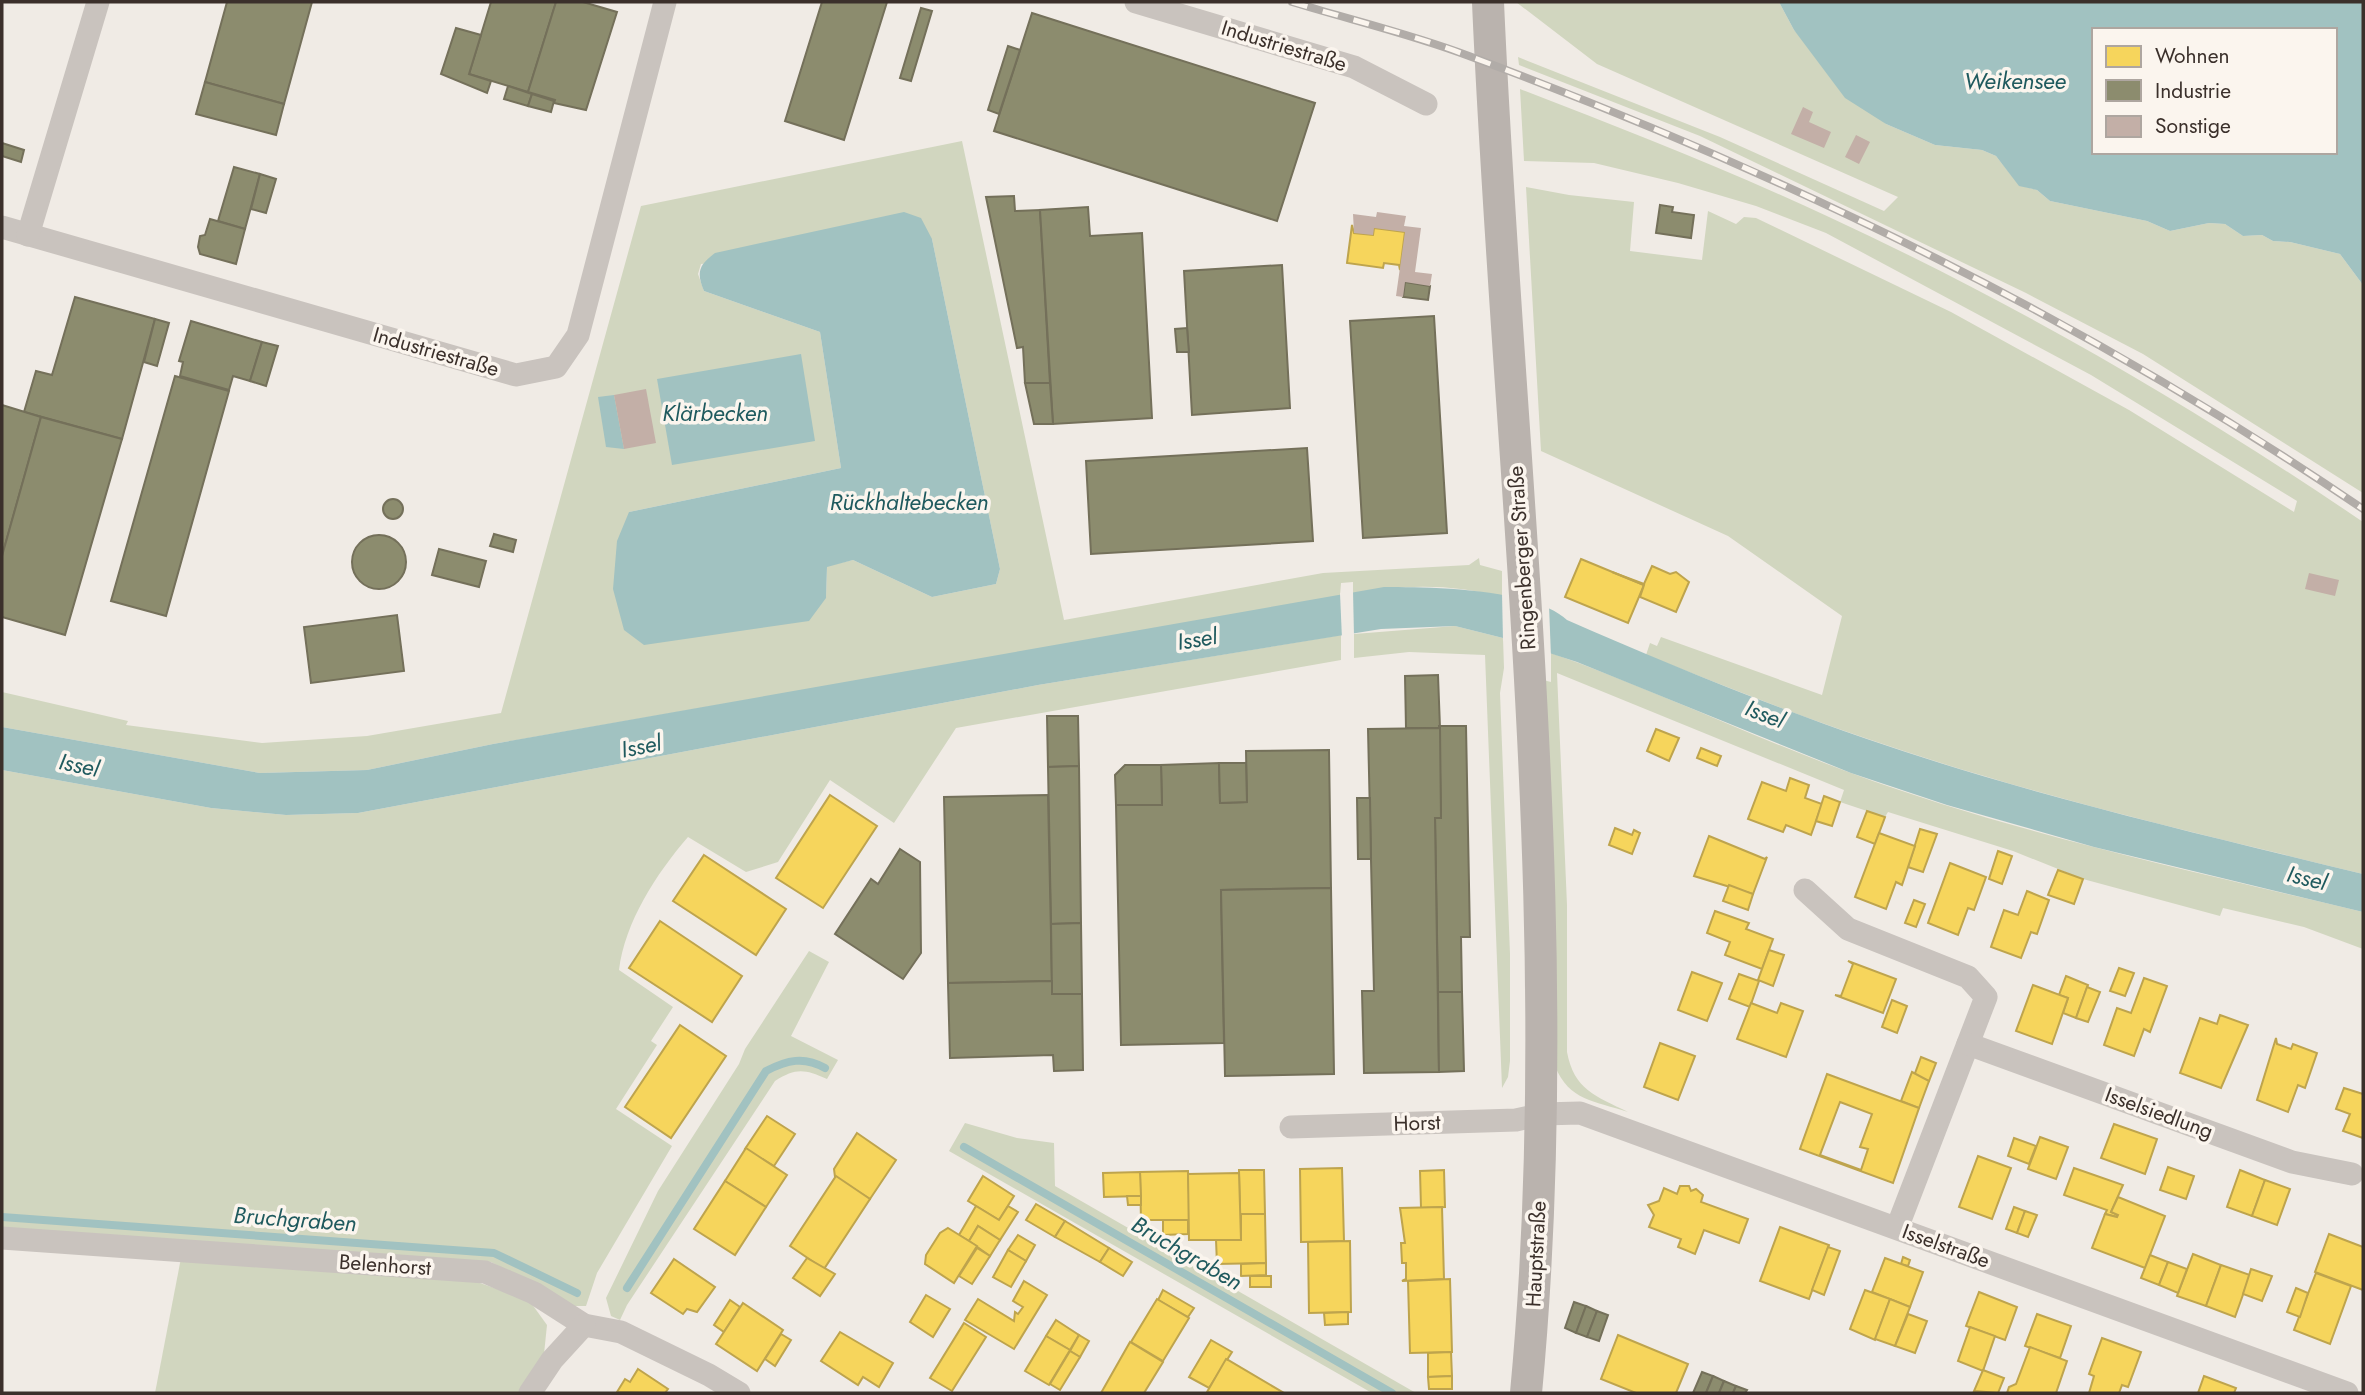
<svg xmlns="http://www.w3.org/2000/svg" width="2365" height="1395" font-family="Jost,sans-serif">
	<rect width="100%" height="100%" fill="#f0ebe5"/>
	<g fill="#d1d6bf" fill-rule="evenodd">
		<path d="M1516,2H1779L1794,30L1886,124L1935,145L1982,150L1996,156L2019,185L2037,190L2050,201L2147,221L2170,231L2209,223L2225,224L2243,236L2262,235L2273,241L2290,242L2340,254L2363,285V493L2143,354L2026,293L1700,136L1519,65L1518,57L1720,137L1884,211L1898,197L1597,64Z"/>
		<path d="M1520,89C1624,129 1728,170 1829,217C2015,303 2194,407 2363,522V874C2197,833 2030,795 1868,739C1793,714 1720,684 1646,655L1650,643L1657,646L1661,637L1822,695L1842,616L1728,536L1541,451L1526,187L1569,195L1634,202L1630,251L1702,260L1708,211L1736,224L1744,217L1756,218L1951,312L2129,410L2294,512L2297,501L2091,375L1826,233L1756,206L1678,183L1594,163L1524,161Z"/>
		<path d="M962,141L1064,620L1323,573L1469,565L1479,558L1480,565L1502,571V597C1454,584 1402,584 1353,594V582L1341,583L1340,596L1325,600L493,744L367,770L260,773L2,727V692L128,721L126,725L262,743L367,736L501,713L641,206ZM932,239L1000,569L996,584L932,597L853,560L827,566L826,598L629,512L841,468L820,332L704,291L698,274L701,264Z"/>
		<path d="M1455,626L1503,638L1504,668L1500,693L1510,954V1061L1508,1077L1502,1088L1485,655L1409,652L1354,658V634Z"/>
		<path d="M1341,635V660L956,728L894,823L830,780L778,862L746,872L688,837C656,874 625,922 619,970L673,1007L651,1041L657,1045L616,1109L672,1146L597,1273L586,1306H574L491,1262L2,1230V770L211,808L286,815L358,813L1038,685Z"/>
		<path d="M1551,653C1653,689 1750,736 1851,773C2017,834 2192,871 2363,912V949L2304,927L2223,908L2220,916L2083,879L2013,851L1888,812L1885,817L1840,802L1844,790L1557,673L1567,905V1052C1574,1090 1596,1096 1628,1112C1595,1101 1569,1101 1555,1066L1543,680L1551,682Z"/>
		<path d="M809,951L829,962L791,1036L838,1060L827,1079C804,1069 796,1068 775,1081L627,1305L620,1320L611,1316L606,1298L658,1191L739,1064L745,1049Z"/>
		<path d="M965,1123L1017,1138L1054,1143L1055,1186L1416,1393H1372L949,1151Z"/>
		<path d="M181,1258L460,1276L529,1300L547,1325L544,1354L518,1393H155Z"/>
	</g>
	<g fill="#a1c2c1" fill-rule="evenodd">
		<path d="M1779,2H2363V285L2340,254L2290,242L2273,241L2262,235L2243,236L2225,224L2209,223L2170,231L2147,221L2050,201L2037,190L2019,186L1996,156L1982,150L1935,145L1886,124L1845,98L1794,30ZM2094,30H2335V152H2094Z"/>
		<path d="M904,212L921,218L932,239L1000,569L996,584L932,597L853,560L827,567L826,598L809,621L644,645L624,630L613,589L617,541L629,512L841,468L820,332L704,291C696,272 699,265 715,253Z"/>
		<path d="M801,354L815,441L672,465L657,379Z"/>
		<path d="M614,395L624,449L606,447L598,397Z"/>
		<path d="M1384,587C1430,587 1533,588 1567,620C1665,663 1765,704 1867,739C2029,795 2197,833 2363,874V912L2094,847L1947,805L1851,773L1577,662L1503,638L1455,626L1381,629L1038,685L358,813L286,815L211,808L2,770V727L260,773L367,770L493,744Z"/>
	</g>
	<g fill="#f0ebe5">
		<path d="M1353,590L1354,637L1342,639L1340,593Z"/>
		<path d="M1502,593L1549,605L1551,657L1503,641Z"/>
	</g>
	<g fill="#f6d55c" stroke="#bea44d" stroke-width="2" fill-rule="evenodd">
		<path d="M1352,225L1354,233L1373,235L1374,228L1405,232L1400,270L1399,265L1384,263L1383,268L1347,263Z"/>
		<path d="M1581,559L1644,585L1628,623L1565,597Z"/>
		<path d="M1652,566L1670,574L1676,572L1689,582L1676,612L1640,597L1644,585L1612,572L1644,584Z"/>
		<path d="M1656,729L1679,738L1669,761L1647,751Z"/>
		<path d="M1701,748L1721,756L1717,766L1697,758Z"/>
		<path d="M1790,778L1809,785L1805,798L1822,804L1811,835L1786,825L1783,832L1748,819L1762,782L1786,791Z"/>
		<path d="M830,795L877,826L823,908L776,878Z"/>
		<path d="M1824,796L1840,802L1832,826L1816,821Z"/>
		<path d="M1867,811L1885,817L1875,844L1857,837Z"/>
		<path d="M1615,828L1632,835L1634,830L1640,833L1632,854L1609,845Z"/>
		<path d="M1920,829L1937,834L1923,872L1908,867Z"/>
		<path d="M1879,833L1915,846L1902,885L1896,882L1886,909L1855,897Z"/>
		<path d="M1709,836L1765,859L1767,857L1753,894L1694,876Z"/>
		<path d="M1998,851L2012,856L2002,884L1989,879Z"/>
		<path d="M704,855L786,909L756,955L673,901Z"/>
		<path d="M1950,863L1986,877L1974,910L1968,908L1958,935L1928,923Z"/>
		<path d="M2058,870L2083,879L2074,904L2048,895Z"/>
		<path d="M1729,885L1753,894L1748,910L1723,901Z"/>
		<path d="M2027,891L2049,900L2037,934L2031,932L2021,958L1991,947L2004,910L2018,915Z"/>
		<path d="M1914,900L1925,904L1916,927L1905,923Z"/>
		<path d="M1715,911L1749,923L1746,929L1773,939L1762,969L1725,955L1730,942L1707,933Z"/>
		<path d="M660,921L742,976L712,1022L629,968Z"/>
		<path d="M1769,950L1784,955L1773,986L1758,980Z"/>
		<path d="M1848,961L1896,979L1883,1013L1835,995L1841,996L1853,964Z"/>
		<path d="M2119,968L2134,973L2125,996L2110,991Z"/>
		<path d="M1692,972L1722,983L1707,1021L1678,1010Z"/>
		<path d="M1739,974L1759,981L1750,1007L1729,999Z"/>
		<path d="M2066,976L2088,985L2076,1018L2063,1013L2068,998L2059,995Z"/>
		<path d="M2144,978L2167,986L2150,1032L2144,1029L2134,1056L2104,1045L2117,1008L2131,1013Z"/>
		<path d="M2033,985L2068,998L2052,1044L2016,1031Z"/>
		<path d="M2087,987L2100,992L2088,1022L2076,1018Z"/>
		<path d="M1892,1000L1907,1006L1897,1033L1882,1027Z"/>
		<path d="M1751,1003L1777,1013L1781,1003L1803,1011L1786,1057L1737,1039Z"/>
		<path d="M2220,1015L2248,1025L2221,1088L2180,1073L2200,1018L2217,1024Z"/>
		<path d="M680,1025L726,1056L671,1138L625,1107Z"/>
		<path d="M2276,1038L2277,1044L2291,1049L2293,1044L2317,1053L2305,1088L2298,1085L2288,1112L2257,1100Z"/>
		<path d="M1660,1043L1695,1056L1678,1100L1644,1087Z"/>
		<path d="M1921,1057L1936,1063L1929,1081L1914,1076Z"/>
		<path d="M1912,1072L1929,1081L1919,1108L1901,1101Z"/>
		<path d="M1827,1074L1919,1108L1893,1183L1800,1149ZM1840,1102L1872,1114L1860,1147L1868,1149L1861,1170L1820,1155Z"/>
		<path d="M2344,1088L2363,1094V1138L2343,1131L2350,1114L2336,1109Z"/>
		<path d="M767,1116L795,1134L774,1166L745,1149Z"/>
		<path d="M2114,1124L2157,1139L2145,1174L2101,1158Z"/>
		<path d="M857,1133L896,1160L870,1199L835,1177L834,1169Z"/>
		<path d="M2040,1137L2068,1147L2056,1179L2028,1169Z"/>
		<path d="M2014,1138L2036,1146L2029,1164L2008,1156Z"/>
		<path d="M746,1148L787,1175L766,1207L725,1181Z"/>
		<path d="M1978,1156L2011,1168L1992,1219L1959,1207Z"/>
		<path d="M2168,1167L2194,1176L2186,1199L2160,1190Z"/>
		<path d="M1342,1168L1344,1241L1301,1242L1300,1169Z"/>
		<path d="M2074,1168L2123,1185L2111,1212L2118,1215L2117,1217L2105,1214L2107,1210L2064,1195Z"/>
		<path d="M1239,1170H1264L1265,1214H1240Z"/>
		<path d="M1444,1170L1445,1207L1421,1208L1420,1171Z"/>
		<path d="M2240,1170L2265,1180L2252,1216L2227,1207Z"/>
		<path d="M1188,1171L1190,1220H1141L1140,1172Z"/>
		<path d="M1140,1172L1141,1196L1104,1197L1103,1173Z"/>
		<path d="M1239,1173L1241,1240H1189L1188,1174Z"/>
		<path d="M836,1176L870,1199L824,1269L790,1246Z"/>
		<path d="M983,1176L1014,1196L999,1220L968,1201Z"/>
		<path d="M2265,1180L2290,1189L2277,1225L2252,1216Z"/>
		<path d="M725,1181L766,1207L735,1255L694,1229Z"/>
		<path d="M1680,1186H1689L1691,1191L1696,1189L1703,1195L1701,1202L1748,1219L1739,1243L1704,1230L1695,1254L1678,1247L1681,1239L1649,1227L1654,1215L1648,1205L1659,1201L1664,1188L1677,1194Z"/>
		<path d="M1127,1196H1141V1205H1128Z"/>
		<path d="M2118,1197L2165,1216L2145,1268L2092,1248L2105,1214L2117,1217L2118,1215L2111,1212Z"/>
		<path d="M1036,1204L1065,1221L1055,1237L1026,1220Z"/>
		<path d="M976,1206L999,1220L1008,1206L1018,1212L1000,1240L978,1226L969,1241L959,1235Z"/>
		<path d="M1442,1207L1444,1279L1402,1281L1406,1279V1263H1402L1401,1243H1405L1400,1208Z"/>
		<path d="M2014,1207L2025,1211L2017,1233L2006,1229Z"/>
		<path d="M2025,1211L2037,1215L2028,1237L2017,1233Z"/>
		<path d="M1241,1214H1265L1266,1263L1217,1264L1216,1240H1241Z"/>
		<path d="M1163,1220H1188V1234L1163,1235Z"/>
		<path d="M1065,1221L1109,1248L1100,1262L1055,1237Z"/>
		<path d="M978,1226L1000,1240L990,1256L969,1241Z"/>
		<path d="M1780,1227L1829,1245L1809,1299L1760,1281Z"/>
		<path d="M948,1228L977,1246L954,1283L925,1264L926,1255L940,1233Z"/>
		<path d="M2329,1234L2363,1247V1290L2315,1272Z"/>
		<path d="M1018,1235L1035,1245L1026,1261L1008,1250Z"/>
		<path d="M1350,1241L1351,1312L1309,1313L1308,1242Z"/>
		<path d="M1828,1247L1840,1251L1824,1295L1812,1290Z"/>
		<path d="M977,1248L990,1256L972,1284L959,1276Z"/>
		<path d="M1109,1248L1132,1262L1123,1276L1100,1262Z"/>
		<path d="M1008,1250L1026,1261L1011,1287L993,1277Z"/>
		<path d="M2193,1254L2221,1265L2206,1306L2177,1296Z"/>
		<path d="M2150,1255L2168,1262L2159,1285L2141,1278Z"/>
		<path d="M1903,1257L1910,1260L1908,1266L1901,1264Z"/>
		<path d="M807,1258L835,1274L820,1296L793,1278Z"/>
		<path d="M1885,1258L1923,1272L1910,1307L1872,1292Z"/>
		<path d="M674,1259L715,1287L697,1312L687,1309L683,1314L651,1293Z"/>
		<path d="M2168,1262L2187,1269L2178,1293L2159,1285Z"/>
		<path d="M1266,1263V1275L1241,1276V1264Z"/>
		<path d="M2221,1265L2250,1275L2235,1317L2206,1306Z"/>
		<path d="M2251,1269L2272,1276L2262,1301L2243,1294Z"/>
		<path d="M2316,1273L2351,1286L2330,1344L2294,1330Z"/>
		<rect x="1250" y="1276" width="21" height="11"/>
		<path d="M1450,1279L1452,1352L1410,1353L1408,1281Z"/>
		<path d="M1024,1281L1047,1295L1014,1349L965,1320L978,1299L1014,1321L1015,1312L1018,1314L1023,1307L1013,1301Z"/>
		<path d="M2296,1288L2308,1293L2300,1317L2287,1312Z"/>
		<path d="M1163,1290L1194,1308L1188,1317L1158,1300Z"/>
		<path d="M1865,1290L1890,1299L1875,1340L1850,1329Z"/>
		<path d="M1979,1292L2017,1307L2005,1340L1966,1326Z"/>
		<path d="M926,1295L950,1309L933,1337L910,1322Z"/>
		<path d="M1157,1299L1189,1318L1163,1361L1131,1342Z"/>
		<path d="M1890,1299L1910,1307L1895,1346L1875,1339Z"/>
		<path d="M730,1300L740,1307L724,1332L714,1325Z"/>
		<path d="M743,1303L783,1330L757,1371L716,1344Z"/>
		<path d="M1348,1312V1324L1325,1325L1324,1313Z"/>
		<path d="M1908,1314L1927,1321L1915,1353L1895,1346Z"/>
		<path d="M2037,1314L2071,1326L2060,1358L2025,1346Z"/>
		<path d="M1056,1320L1079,1335L1070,1350L1046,1336Z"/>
		<path d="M964,1323L986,1337L952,1391L930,1378Z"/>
		<path d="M1970,1327L1995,1336L1983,1371L1958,1361Z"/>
		<path d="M840,1332L893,1363L879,1387L863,1377L858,1385L821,1361Z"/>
		<path d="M781,1334L791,1340L775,1366L765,1359Z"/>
		<path d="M1079,1335L1089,1341L1080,1357L1070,1351Z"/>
		<path d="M1618,1335L1688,1364L1676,1393H1636L1601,1379Z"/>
		<path d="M1046,1336L1070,1350L1049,1385L1025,1371Z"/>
		<path d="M2102,1338L2141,1352L2128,1387L2122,1385L2119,1393H2089L2094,1376L2089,1374Z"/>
		<path d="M1211,1340L1232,1352L1209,1388L1189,1377Z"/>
		<path d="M1130,1342L1163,1362L1144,1393H1101Z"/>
		<path d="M2030,1347L2067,1361L2056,1393H2007L2009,1387L2016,1384Z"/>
		<path d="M1070,1351L1080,1357L1060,1390L1050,1384Z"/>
		<path d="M1451,1352L1452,1376L1428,1377V1353Z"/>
		<path d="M1226,1359L1228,1360L1284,1393L1207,1392Z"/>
		<path d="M638,1369L668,1389L665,1393L617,1392L625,1379L630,1382Z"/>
		<path d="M1983,1370L2004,1378L1998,1393L1974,1391Z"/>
		<path d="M1452,1376V1389H1429L1428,1377Z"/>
		<path d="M2204,1376L2236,1388L2234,1393H2198Z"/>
	</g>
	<g fill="#8c8c6e" stroke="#74705a" stroke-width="2">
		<path d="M227,2H312L284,104L205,82Z"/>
		<path d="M491,2H556L528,92L469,74Z"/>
		<path d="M556,2H583L617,12L586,110L554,103L555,100L528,92Z"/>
		<path d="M822,2H887L844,140L785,121Z"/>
		<path d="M921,8L932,11L911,81L900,78Z"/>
		<path d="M1032,13L1315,103L1277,221L994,131Z"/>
		<path d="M456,28L481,35L469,74L491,81L487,93L441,74Z"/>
		<path d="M1008,46L1020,50L999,114L988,110Z"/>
		<path d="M205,82L284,104L276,135L196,114Z"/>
		<path d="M508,86L532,94L528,106L504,99Z"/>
		<path d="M532,94L554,101L551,112L528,106Z"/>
		<path d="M2,143L24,150L21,162L2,156Z"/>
		<path d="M234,167L260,174L245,229L218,221Z"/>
		<path d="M260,174L276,179L266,213L251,209Z"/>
		<path d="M1014,196L1015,211L1040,210L1050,383H1025L1023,347L1017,348L986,197Z"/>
		<path d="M1660,205L1673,207L1672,212L1694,215L1691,238L1656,233Z"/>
		<path d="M1088,207L1090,236L1142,233L1152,418L1053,424L1040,210Z"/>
		<path d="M210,219L245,229L236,264L200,254L198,247L200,236L205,235Z"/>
		<path d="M1282,265L1290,408L1192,415L1184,271Z"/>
		<path d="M1405,282L1430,286L1428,300L1403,297Z"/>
		<path d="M75,297L155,319L122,439L24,412L36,371L52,375Z"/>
		<path d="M1434,316L1447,533L1363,538L1350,321Z"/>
		<path d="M155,319L169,323L157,366L144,362Z"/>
		<path d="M191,321L262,342L250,381L233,376L229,390L180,376L183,362L179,361Z"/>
		<path d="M1187,328L1189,352H1177L1175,329Z"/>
		<path d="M262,342L278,346L266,386L250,381Z"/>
		<path d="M175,376L229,391L166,616L111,601Z"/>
		<path d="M1025,383H1050L1053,424H1034Z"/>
		<path d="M2,405L41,417L2,556Z"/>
		<path d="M41,417L122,439L65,635L2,617V556Z"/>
		<path d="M1307,448L1313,541L1091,554L1086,461Z"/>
		<circle cx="393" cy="509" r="10"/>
		<path d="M494,534L516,540L513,552L490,546Z"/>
		<circle cx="379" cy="562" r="27"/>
		<path d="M439,549L486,561L479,587L432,575Z"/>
		<path d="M397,615L404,671L311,683L304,627Z"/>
		<path d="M1438,675L1440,728H1406L1405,676Z"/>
		<path d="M1047,716H1078L1079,766L1048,767Z"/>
		<path d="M1439,726H1466L1470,937H1461L1462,992H1438L1435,818H1441Z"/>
		<path d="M1440,728L1441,818H1435L1439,1072L1364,1073L1362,991H1374L1368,729Z"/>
		<path d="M1329,750L1331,888L1221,890L1224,1043L1121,1045L1116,805H1162L1161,765L1219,763L1220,803L1247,802L1246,751Z"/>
		<path d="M1219,763H1246L1247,802L1220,803Z"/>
		<path d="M1125,765H1161L1162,805H1116L1115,775Z"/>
		<path d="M1079,766L1081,923L1051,924L1048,767Z"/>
		<path d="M1048,795L1052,981L948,983L944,797Z"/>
		<path d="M1357,798H1370L1371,859H1358Z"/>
		<path d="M900,849L920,862L921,953L903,979L835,934L871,879L878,884Z"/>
		<path d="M1331,888L1334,1074L1225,1076L1221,890Z"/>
		<path d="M1081,923L1082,994H1052L1051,924Z"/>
		<path d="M1052,981V994H1082L1083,1070L1054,1071L1053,1055L950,1058L948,983Z"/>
		<path d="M1438,992H1462L1464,1071L1439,1072Z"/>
		<path d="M1574,1302L1586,1306L1576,1333L1565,1328Z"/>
		<path d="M1586,1306L1597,1311L1587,1337L1576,1333Z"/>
		<path d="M1597,1311L1608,1315L1599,1341L1587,1337Z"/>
		<path d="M1702,1372L1713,1376L1706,1393H1693Z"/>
		<path d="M1713,1376L1724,1381L1719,1393H1706Z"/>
		<path d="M1724,1381L1736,1386L1733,1393H1719Z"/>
		<path d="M1736,1386L1747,1390L1745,1393H1733Z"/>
	</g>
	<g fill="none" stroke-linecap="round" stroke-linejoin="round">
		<g stroke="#a1c2c1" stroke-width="8">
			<path d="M964,1147L1392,1393"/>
			<path d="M2,1217L494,1253L577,1293"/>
			<path d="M627,1288L766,1071C787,1060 804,1056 825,1068"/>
		</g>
	</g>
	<g fill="#c3afa7">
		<path d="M1803,107L1813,112L1809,122L1831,132L1824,148L1791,134Z"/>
		<path d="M1856,135L1870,142L1859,164L1845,157Z"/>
		<path d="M1377,212L1406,216L1404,226L1421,228L1415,272L1432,274L1430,286L1405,282L1403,297L1396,296L1405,232L1374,228L1373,235L1354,233L1353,214L1376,217Z"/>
		<path d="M646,389L656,443L624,449L614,395Z"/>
		<path d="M2309,573L2339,580L2335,596L2305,589Z"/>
	</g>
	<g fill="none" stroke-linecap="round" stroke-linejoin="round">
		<g stroke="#c9c3be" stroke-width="23">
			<path d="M1136,2L1354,67L1426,104"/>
			<path d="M2,227L516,375L556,367L578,335L665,2"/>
			<path d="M28,235L98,2"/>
			<path d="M1805,890L1848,929L1968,977L1986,997L1897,1228"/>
			<path d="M1968,1044L2292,1162L2352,1174"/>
			<path d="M1291,1127L1516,1120L1542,1114L1580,1113L2347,1393"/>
			<path d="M2,1238L485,1272L534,1293L584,1325L621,1332L709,1375L739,1393"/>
			<path d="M530,1393L552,1360L584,1325"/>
		</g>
		<path stroke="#bab3ae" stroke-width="32" d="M1488,2C1508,465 1570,930 1526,1393"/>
		<defs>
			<path id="rail" d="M1292,2C1351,20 1411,34 1469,56C1783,172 2086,320 2363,509"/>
		</defs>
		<use href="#rail" stroke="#b1aca8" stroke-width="8"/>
		<use href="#rail" stroke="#fbf5ee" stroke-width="5" stroke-dasharray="16" stroke-linecap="butt"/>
	</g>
	<g text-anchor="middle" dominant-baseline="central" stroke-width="7" stroke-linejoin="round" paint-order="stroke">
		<g font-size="21" fill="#3b302b" stroke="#fbf5ee">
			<text transform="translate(1284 46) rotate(17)">Industriestraße</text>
			<text transform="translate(436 352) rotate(16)">Industriestraße</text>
			<text transform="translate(1522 558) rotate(-94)">Ringenberger Straße</text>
			<text transform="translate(2159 1113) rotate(20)">Isselsiedlung</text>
			<text transform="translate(1417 1123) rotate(-2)">Horst</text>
			<text transform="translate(1946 1246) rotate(20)">Isselstraße</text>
			<text transform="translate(1536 1254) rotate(-87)">Hauptstraße</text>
			<text transform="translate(385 1265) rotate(4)">Belenhorst</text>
		</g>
		<g font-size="23" font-style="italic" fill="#1f5a5e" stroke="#fbf5ee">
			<text x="2015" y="81">Weikensee</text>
			<text x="715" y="413">Klärbecken</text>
			<text x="909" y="502">Rückhaltebecken</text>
			<text transform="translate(1197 639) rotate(-9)">Issel</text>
			<text transform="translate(1765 714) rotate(21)">Issel</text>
			<text transform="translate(641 746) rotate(-11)">Issel</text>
			<text transform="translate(79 765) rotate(12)">Issel</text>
			<text transform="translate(2307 878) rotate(14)">Issel</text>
			<text transform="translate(295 1219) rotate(4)">Bruchgraben</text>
			<text transform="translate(1187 1253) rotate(30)">Bruchgraben</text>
		</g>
	</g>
	<rect width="2365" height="1395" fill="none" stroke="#3b302b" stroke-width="7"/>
	<rect x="2092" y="28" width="245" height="126" fill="#fbf5ee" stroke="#aea6a0" stroke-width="2"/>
	<rect x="2106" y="46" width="35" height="21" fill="#f6d55c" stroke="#aea6a0" stroke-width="2"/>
	<text x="2155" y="63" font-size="21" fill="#3b302b">Wohnen</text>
	<rect x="2106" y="80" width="35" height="21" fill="#8c8c6e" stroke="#aea6a0" stroke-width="2"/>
	<text x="2155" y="98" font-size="21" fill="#3b302b">Industrie</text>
	<rect x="2106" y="116" width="35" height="21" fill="#c3afa7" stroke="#aea6a0" stroke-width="2"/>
	<text x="2155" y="133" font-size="21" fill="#3b302b">Sonstige</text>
</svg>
